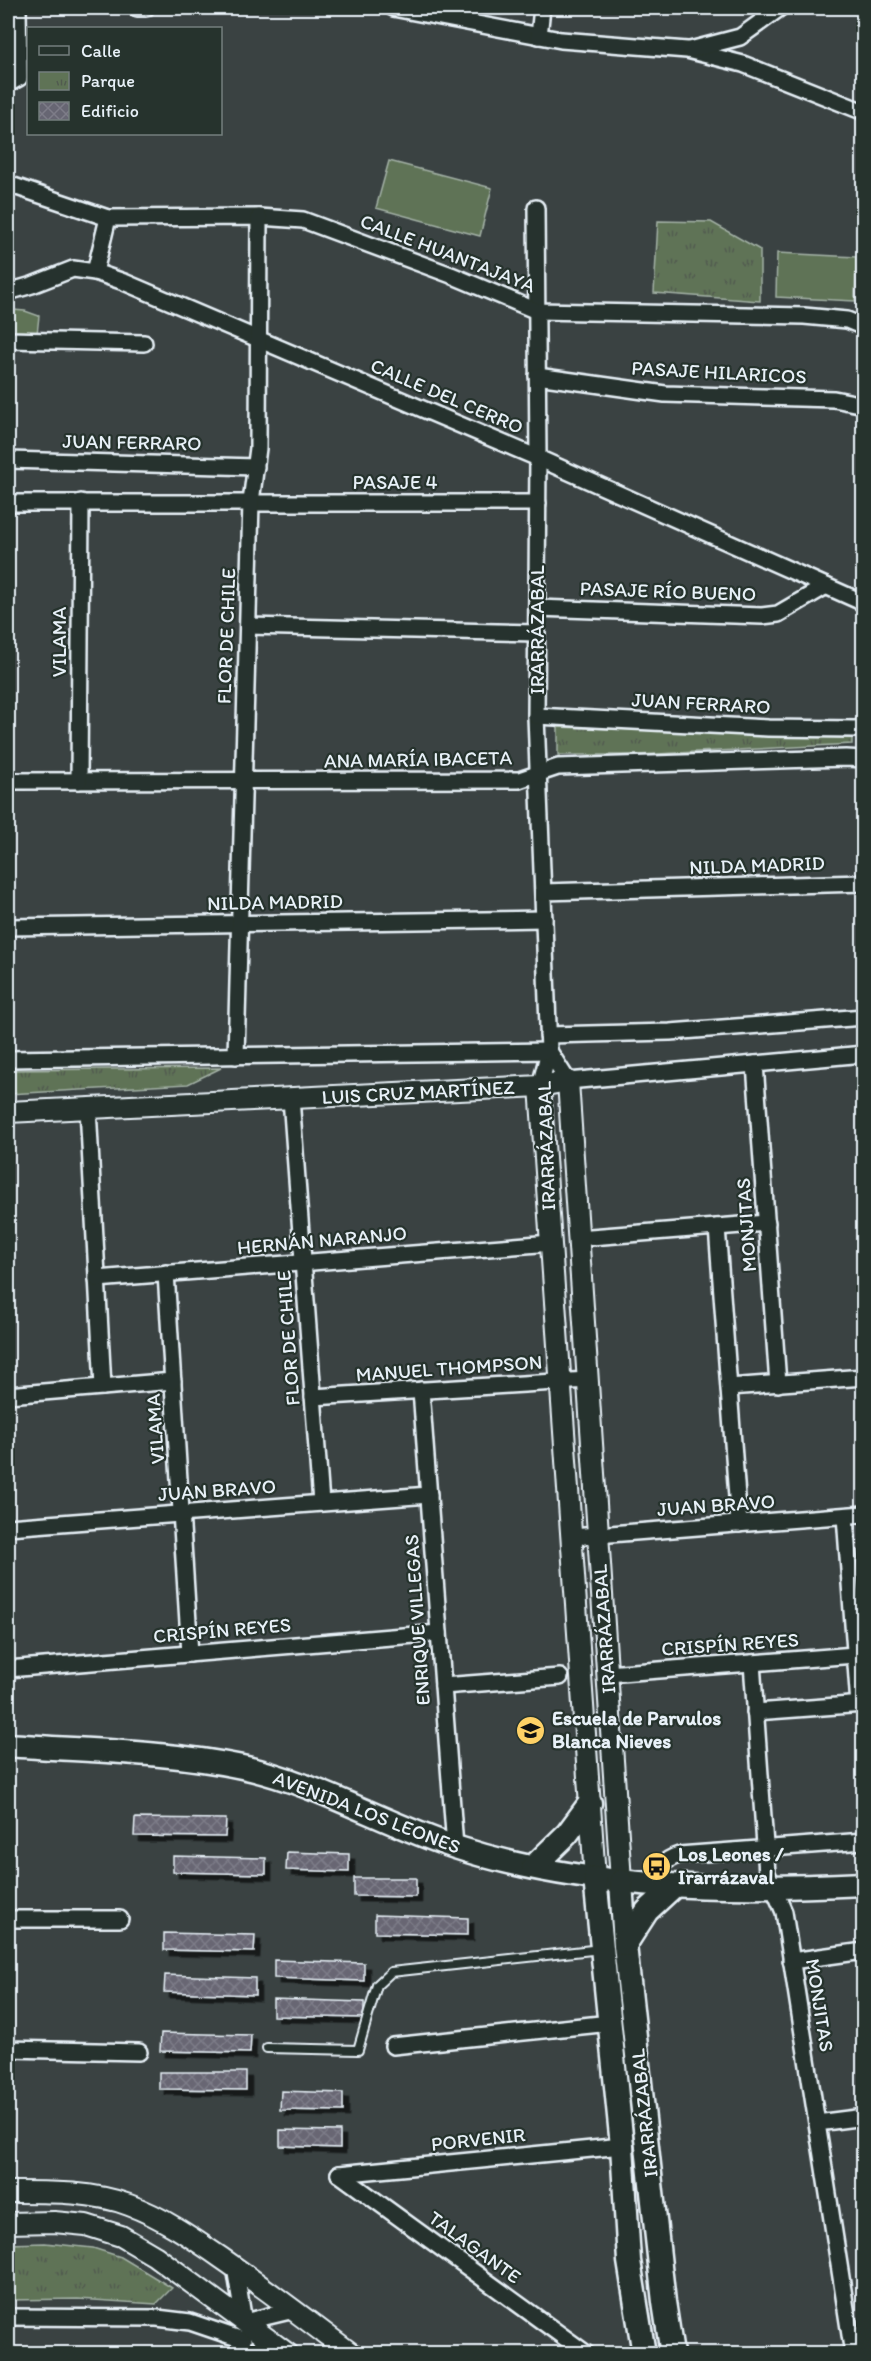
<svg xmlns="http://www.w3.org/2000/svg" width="871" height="2361" font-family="Itim,sans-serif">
	<defs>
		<pattern id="park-tufts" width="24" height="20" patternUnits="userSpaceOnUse" patternTransform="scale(1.5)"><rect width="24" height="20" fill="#5f7356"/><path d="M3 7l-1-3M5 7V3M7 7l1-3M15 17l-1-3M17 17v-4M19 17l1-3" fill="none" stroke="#515b4f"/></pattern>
		<pattern id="building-cross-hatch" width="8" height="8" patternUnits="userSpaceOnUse" patternTransform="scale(1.5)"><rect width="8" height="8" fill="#676673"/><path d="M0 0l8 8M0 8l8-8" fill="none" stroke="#7d7c88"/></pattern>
		<filter id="shadow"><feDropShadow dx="5.5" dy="5.5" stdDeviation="0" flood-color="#0009"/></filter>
	</defs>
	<rect width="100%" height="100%" fill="#3a4242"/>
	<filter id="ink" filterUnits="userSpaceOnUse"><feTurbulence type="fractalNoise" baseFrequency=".0167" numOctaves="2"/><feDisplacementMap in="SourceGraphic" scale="12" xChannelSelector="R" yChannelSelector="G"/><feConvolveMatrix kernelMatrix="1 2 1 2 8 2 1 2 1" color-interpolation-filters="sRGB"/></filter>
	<g filter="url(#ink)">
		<g fill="#5f7356" stroke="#a4b2a7" stroke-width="1.5">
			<path d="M389,161L492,188L480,236L376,208Z"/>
			<path d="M777,253L856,257L855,301L776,297Z"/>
			<path d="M13,310L25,311L39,316L37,334L8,335V321L13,317Z"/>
		</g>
		<g fill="url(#park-tufts)" stroke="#a4b2a7" stroke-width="1.5">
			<path d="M658,221L711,222L760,250V301L654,293Z"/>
			<path d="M558,727L852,738V744L637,755H558Z"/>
			<path d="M221,1068L188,1084L8,1094V1070Z"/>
			<path d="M45,2243L93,2248L121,2257L172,2288L156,2304L78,2299L8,2300V2244Z"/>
		</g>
		<g fill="url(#building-cross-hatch)" stroke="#e8f1f8" stroke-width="1.5" filter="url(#shadow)">
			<path d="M135,1818L226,1819L225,1837L134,1836Z"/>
			<path d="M287,1852L349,1854V1872L286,1870Z"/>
			<path d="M173,1856L266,1858V1874L173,1872Z"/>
			<path d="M354,1878H416V1897L354,1896Z"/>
			<path d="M375,1915L468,1918V1935L375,1933Z"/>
			<path d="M164,1933L255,1935L254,1952L164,1950Z"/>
			<path d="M274,1960L364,1963V1981L274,1978Z"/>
			<path d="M165,1975L255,1978V1995L164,1992Z"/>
			<path d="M273,1999L364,2002V2018L273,2016Z"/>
			<path d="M161,2033L251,2035L250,2053L160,2051Z"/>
			<path d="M159,2072H246V2090L159,2089Z"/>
			<path d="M281,2091L343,2093V2111L280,2110Z"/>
			<path d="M280,2130L340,2131V2148L280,2146Z"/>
		</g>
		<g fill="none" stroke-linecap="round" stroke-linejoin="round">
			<defs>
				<path id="service" d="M267,2048L358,2050L377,1985L391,1972L601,1949"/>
				<g id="minor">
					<path d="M137,8H146"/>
					<path d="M393,8L561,40L687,50L743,64L864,112"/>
					<path d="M863,8H864"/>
					<path d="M539,36L542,8"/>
					<path d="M690,50L740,37L780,8"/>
					<path d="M8,84L19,78L18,8"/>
					<path d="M8,184L108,218"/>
					<path d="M536,208L538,458L536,716L549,1051L540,1086"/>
					<path d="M95,272L108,218L259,217L303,220L451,275L537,311L804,316L847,320L864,327"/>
					<path d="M8,292L32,285L73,269L95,272L124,282L538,458L864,603"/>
					<path d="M8,340L144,343"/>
					<path d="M537,376L665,394L834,399L864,405"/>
					<path d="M8,460L256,467"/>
					<path d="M8,503H538"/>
					<path d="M537,608L762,616L778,614L826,586"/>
					<path d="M248,626L537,633"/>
					<path d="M536,716L768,728L855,729L864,727"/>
					<path d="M8,781L519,780L558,767L846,758L864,759"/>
					<path d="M79,781L81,502"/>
					<path d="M543,892L864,883"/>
					<path d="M8,927L544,919"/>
					<path d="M548,1035L670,1032L864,1017"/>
					<path d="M549,1051L568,1081L864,1054"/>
					<path d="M236,1056L251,502L258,448L259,217"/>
					<path d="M8,1059L549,1051"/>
					<path d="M755,1064L778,1384"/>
					<path d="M291,1098L321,1503"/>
					<path d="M88,1108L103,1387"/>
					<path d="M717,1227L739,1524"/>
					<path d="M578,1238L767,1223"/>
					<path d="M166,1273L190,1654"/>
					<path d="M97,1279L551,1243"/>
					<path d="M729,1387L864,1377"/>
					<path d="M421,1390L455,1847"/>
					<path d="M8,1395L173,1381"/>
					<path d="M313,1397L588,1380"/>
					<path d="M845,1516L859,1705"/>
					<path d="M8,1527L429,1495"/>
					<path d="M572,1537L864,1514"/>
					<path d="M752,1663L767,1873L784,1912L853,2354"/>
					<path d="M8,1669L439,1633"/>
					<path d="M607,1674L855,1655"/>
					<path d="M443,1686L560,1677"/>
					<path d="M755,1712L864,1704"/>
					<path d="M653,1885C656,1869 663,1860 679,1855L864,1841"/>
					<path d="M8,1919H120"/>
					<path d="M791,1961L864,1951"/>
					<path d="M393,2046L610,2023"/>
					<path d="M8,2049L139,2052"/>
					<path d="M817,2123L864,2117"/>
					<path d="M339,2174L587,2354"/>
					<path d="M339,2174L622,2146"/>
					<path d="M235,2267L244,2322L294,2310"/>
					<path d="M8,2317L157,2318L190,2322L243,2340"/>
				</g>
				<g id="tertiary">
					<path d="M540,1086L595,1878"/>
					<path d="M8,1112L540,1086L568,1081L621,1881"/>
					<path d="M8,2192C48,2192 91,2191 129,2205C162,2217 191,2237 220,2257C265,2288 308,2321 352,2354"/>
					<path d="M8,2223L54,2222L86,2225L121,2236L155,2256L288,2354"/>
				</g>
				<g id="secondary">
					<path d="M8,1745C85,1751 166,1751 242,1767C317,1783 382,1823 455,1847C587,1890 726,1891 864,1884"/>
					<path d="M533,1867L567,1834L590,1803"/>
					<path d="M595,1878L622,2146L629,2261L644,2354"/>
					<path d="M621,1881L625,1945L664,2302L672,2354"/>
					<path d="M625,1945L647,1911L673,1887"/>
				</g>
			</defs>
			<use href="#service" stroke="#e8f1f8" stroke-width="12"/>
			<use href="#minor" stroke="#e8f1f8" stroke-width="20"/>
			<use href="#tertiary" stroke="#e8f1f8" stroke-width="24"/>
			<use href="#secondary" stroke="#e8f1f8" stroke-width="27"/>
			<use href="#service" stroke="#26332d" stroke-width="8"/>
			<use href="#minor" stroke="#26332d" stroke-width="15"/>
			<use href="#tertiary" stroke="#26332d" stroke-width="20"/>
			<use href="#secondary" stroke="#26332d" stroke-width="22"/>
		</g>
	</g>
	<defs>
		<symbol id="school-disc" viewBox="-11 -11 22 22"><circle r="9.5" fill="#ffd166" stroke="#26332d"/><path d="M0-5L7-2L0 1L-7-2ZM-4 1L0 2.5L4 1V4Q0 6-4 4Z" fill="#111"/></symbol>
		<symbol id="bus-disc" viewBox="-11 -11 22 22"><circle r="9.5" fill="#ffd166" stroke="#26332d"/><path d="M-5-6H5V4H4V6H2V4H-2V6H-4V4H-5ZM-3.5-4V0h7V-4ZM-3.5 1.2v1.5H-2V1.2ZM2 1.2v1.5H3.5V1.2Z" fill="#111"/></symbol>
	</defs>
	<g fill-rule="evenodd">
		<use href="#school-disc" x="514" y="1714" width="33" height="33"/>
		<use href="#bus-disc" x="640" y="1850" width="33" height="33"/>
	</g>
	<g text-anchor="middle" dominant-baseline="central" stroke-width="4.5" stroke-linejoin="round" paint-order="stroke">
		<g font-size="20" fill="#e8f1f8" stroke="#26332d">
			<text transform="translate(448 253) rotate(21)">CALLE HUANTAJAYA</text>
			<text transform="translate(719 372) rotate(3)">PASAJE HILARICOS</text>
			<text transform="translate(447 396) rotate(23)">CALLE DEL CERRO</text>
			<text transform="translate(132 442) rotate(1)">JUAN FERRARO</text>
			<text x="395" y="482">PASAJE 4</text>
			<text transform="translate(668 591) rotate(2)">PASAJE RÍO BUENO</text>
			<text transform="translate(537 630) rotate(-90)">IRARRÁZABAL</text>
			<text transform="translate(226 636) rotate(-88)">FLOR DE CHILE</text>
			<text transform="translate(59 642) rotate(-90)">VILAMA</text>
			<text transform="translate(701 703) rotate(3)">JUAN FERRARO</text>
			<text transform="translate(418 759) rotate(-1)">ANA MARÍA IBACETA</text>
			<text transform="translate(757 865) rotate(-2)">NILDA MADRID</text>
			<text transform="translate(275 902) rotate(-1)">NILDA MADRID</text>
			<text transform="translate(418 1092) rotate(-3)">LUIS CRUZ MARTÍNEZ</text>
			<text transform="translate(546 1146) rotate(-92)">IRARRÁZABAL</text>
			<text transform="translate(746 1225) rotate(-94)">MONJITAS</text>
			<text transform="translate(322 1240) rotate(-5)">HERNÁN NARANJO</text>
			<text transform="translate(288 1338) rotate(-94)">FLOR DE CHILE</text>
			<text transform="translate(449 1368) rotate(-4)">MANUEL THOMPSON</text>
			<text transform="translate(155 1429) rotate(-94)">VILAMA</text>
			<text transform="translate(217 1490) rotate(-4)">JUAN BRAVO</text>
			<text transform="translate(716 1505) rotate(-4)">JUAN BRAVO</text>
			<text transform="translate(417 1620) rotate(-94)">ENRIQUE VILLEGAS</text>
			<text transform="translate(604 1629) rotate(-94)">IRARRÁZABAL</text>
			<text transform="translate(222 1630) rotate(-5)">CRISPÍN REYES</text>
			<text transform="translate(730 1644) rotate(-4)">CRISPÍN REYES</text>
			<text transform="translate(367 1812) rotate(21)">AVENIDA LOS LEONES</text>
			<text transform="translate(820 2005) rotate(81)">MONJITAS</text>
			<text transform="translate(644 2113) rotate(-96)">IRARRÁZABAL</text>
			<text transform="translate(478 2139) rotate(-6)">PORVENIR</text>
			<text transform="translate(475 2247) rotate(36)">TALAGANTE</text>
		</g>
		<g font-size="20" font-weight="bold" fill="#e8f1f8" stroke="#26332d" text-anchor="start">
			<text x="552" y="1718">Escuela de Parvulos<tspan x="552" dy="23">Blanca Nieves</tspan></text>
			<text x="678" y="1854">Los Leones /<tspan x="678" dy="23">Irarrázaval</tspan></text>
		</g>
	</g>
	<rect width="871" height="2361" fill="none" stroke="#26332d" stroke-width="30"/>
	<rect x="15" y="15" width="841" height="2331" fill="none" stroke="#e8f1f8" stroke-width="2" filter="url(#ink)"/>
	<rect x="27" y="27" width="195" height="108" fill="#26332d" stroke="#747f7e" stroke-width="1.5"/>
	<rect x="39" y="46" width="30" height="9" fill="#26332d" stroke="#747f7e" stroke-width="1.5"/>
	<text x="81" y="57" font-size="18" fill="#e8f1f8">Calle</text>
	<rect x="39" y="72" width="30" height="18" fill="url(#park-tufts)" stroke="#747f7e" stroke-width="1.5"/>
	<text x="81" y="87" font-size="18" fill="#e8f1f8">Parque</text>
	<rect x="39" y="102" width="30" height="18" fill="url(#building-cross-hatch)" stroke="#747f7e" stroke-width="1.5"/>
	<text x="81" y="117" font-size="18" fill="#e8f1f8">Edificio</text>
</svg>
